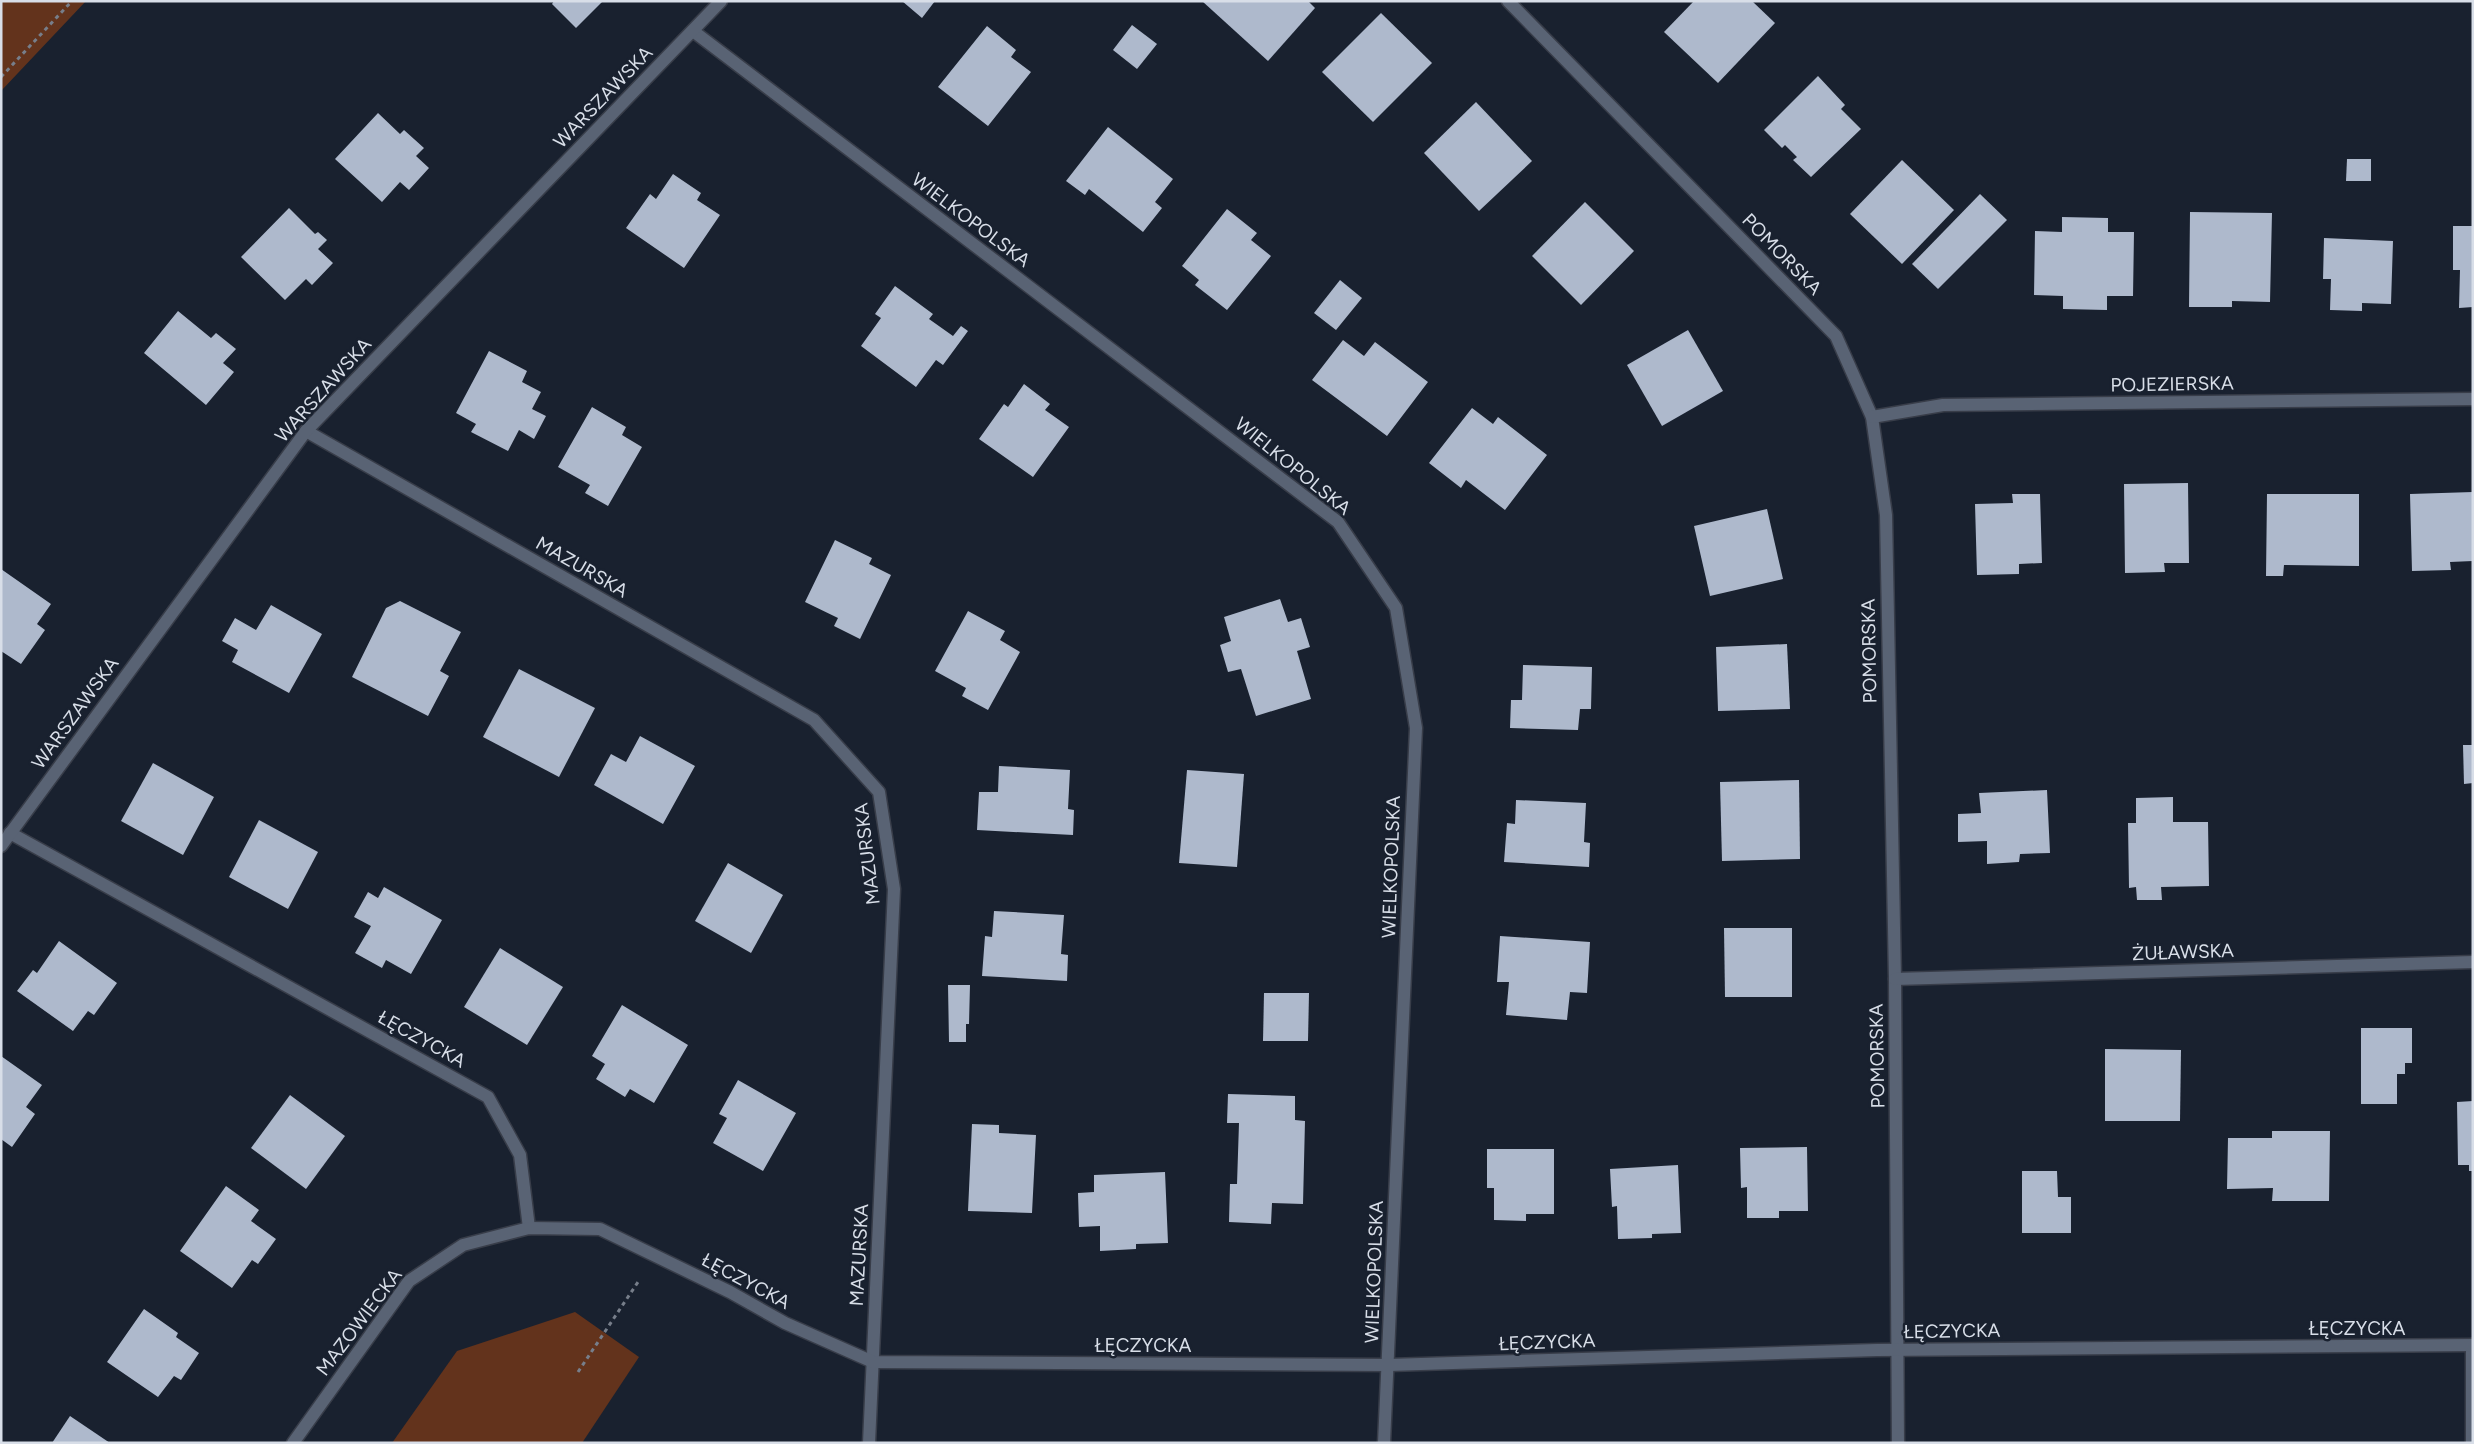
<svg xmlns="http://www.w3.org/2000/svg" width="2474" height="1444" font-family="Figtree,sans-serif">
	<rect width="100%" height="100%" fill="#19212f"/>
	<g fill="#63331c">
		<path d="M1,1H86L1,91Z"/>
		<path d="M575,1312L639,1357L582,1443H392L457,1351Z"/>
	</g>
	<g fill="#aeb9cc">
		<path d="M554,1H603L576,28L552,4Z"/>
		<path d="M902,1H935L922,18Z"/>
		<path d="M1202,1H1308L1315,8L1268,61Z"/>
		<path d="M1694,1H1752L1775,23L1718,83L1664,32Z"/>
		<path d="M1381,13L1432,63L1373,122L1322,72Z"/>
		<path d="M1132,25L1157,44L1137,69L1113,50Z"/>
		<path d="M987,26L1016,50L1011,57L1031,72L988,126L938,87Z"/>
		<path d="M1818,76L1845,105L1841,109L1861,129L1811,177L1793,160L1797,157L1785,145L1782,148L1764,130Z"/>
		<path d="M1476,102L1532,161L1479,211L1424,153Z"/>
		<path d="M378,113L400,134L404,130L424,148L416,156L429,168L409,190L400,182L382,202L335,159Z"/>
		<path d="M1108,127L1173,179L1155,202L1162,208L1143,232L1089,189L1085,195L1066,181Z"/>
		<path d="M2347,159H2371V181H2346Z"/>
		<path d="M1902,160L1954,210L1902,264L1850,214Z"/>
		<path d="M673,174L701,193L697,200L720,215L684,268L626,228L650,194L656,199Z"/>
		<path d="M1980,194L2007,220L1938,289L1912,264Z"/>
		<path d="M1585,202L1634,251L1581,305L1532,256Z"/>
		<path d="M289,208L315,234L318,232L327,240L318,249L333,263L312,285L306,279L285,300L241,257Z"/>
		<path d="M1227,209L1257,233L1251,240L1271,256L1227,310L1195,285L1199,280L1182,266Z"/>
		<path d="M2190,212L2272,213L2270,302L2232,301V307H2189Z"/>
		<path d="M2062,217L2108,218V232H2134L2133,296H2107V310L2063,309V296L2034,295L2035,231L2062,232Z"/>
		<path d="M2453,226H2473V307L2459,308L2460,270H2453Z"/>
		<path d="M2324,238L2393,241L2391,304L2362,303V311L2330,310L2331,279H2323Z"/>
		<path d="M1340,280L1362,298L1336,330L1314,313Z"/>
		<path d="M895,286L933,314L929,319L953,336L961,326L968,331L943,365L936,360L916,387L861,346L881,318L875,314Z"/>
		<path d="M178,311L211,338L216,333L236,349L223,363L234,372L206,405L144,353Z"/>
		<path d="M1688,330L1723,391L1662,426L1627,365Z"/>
		<path d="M1343,340L1364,356L1375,342L1428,382L1387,436L1312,380Z"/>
		<path d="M489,351L527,371L522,382L541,392L532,409L546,416L534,439L519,430L508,451L471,432L476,424L456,413Z"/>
		<path d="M1024,384L1050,404L1045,410L1069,427L1033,477L979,439L1004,404L1008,407Z"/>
		<path d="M592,407L626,427L622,435L642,447L608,506L585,493L590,485L558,467Z"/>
		<path d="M1472,408L1493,424L1498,417L1547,455L1505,510L1466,480L1461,488L1429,463Z"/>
		<path d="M2188,483L2189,563H2164L2165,572L2125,573L2124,484Z"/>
		<path d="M2473,492V561L2450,562L2451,570L2412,571L2410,494Z"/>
		<path d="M2012,494H2040L2042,563L2019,564V574L1977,575L1975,504L2013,503Z"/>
		<path d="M2267,494H2359V566L2284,565L2283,576H2266Z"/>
		<path d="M1767,509L1783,579L1710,596L1694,526Z"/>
		<path d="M835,540L872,558L869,564L891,575L860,639L834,626L838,618L805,602Z"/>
		<path d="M1,569L51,604L37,624L45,630L21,664L1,651Z"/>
		<path d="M1280,599L1288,622L1301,618L1310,647L1297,651L1311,699L1256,716L1241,669L1228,672L1220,645L1231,641L1224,617Z"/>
		<path d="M400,601L461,632L440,671L449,676L428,716L352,677L386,608Z"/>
		<path d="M271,605L322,634L289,693L232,662L238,650L222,641L235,618L256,630Z"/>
		<path d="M968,611L1005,631L1000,640L1020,652L988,710L962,696L966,688L935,671Z"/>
		<path d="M1787,644L1790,709L1718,711L1716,647Z"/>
		<path d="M1523,665L1592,667L1591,709H1580L1578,730L1510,728L1511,700H1522Z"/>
		<path d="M519,669L595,708L559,777L483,737Z"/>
		<path d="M640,736L695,766L663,824L594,785L611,754L626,762Z"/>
		<path d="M2463,745H2473V783L2464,784Z"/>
		<path d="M153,763L214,797L183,855L121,821Z"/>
		<path d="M999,766L1070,770L1068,809L1074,810L1073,835L977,830L979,792H998Z"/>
		<path d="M1187,770L1244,774L1237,867L1179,863Z"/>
		<path d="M1799,780L1800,859L1722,861L1720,782Z"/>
		<path d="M2047,790L2050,853L2020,854L2019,862L1987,864V841L1958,842V814L1981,813L1979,793Z"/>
		<path d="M2173,797V822H2208L2209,886L2161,887L2162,900H2137L2136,887L2129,888L2128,823H2136V798Z"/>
		<path d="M1516,800L1586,803L1584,842L1590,843L1589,867L1504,862L1507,823L1515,824Z"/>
		<path d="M259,820L318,852L288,909L229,877Z"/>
		<path d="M728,863L783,895L751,953L695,921Z"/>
		<path d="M384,887L442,920L411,974L386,960L382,968L355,953L371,926L354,917L368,892L378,898Z"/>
		<path d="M994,911L1064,915L1061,954L1068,955L1067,981L982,976L985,936L992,937Z"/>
		<path d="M1724,928H1792V997H1725Z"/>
		<path d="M1500,936L1590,942L1587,993L1570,992L1567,1020L1506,1015L1509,982H1497Z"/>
		<path d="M59,941L117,983L94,1015L88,1011L73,1031L17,991L33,970L37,973Z"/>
		<path d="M500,948L563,987L527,1045L464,1007Z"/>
		<path d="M948,985H970L969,1024H966V1042H949Z"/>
		<path d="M1264,993H1309L1308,1041H1263Z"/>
		<path d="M622,1005L688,1045L654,1103L630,1089L625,1097L596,1079L605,1064L592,1056Z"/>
		<path d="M2361,1028H2412V1063H2405V1074H2397V1104H2361Z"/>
		<path d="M2105,1049L2181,1050L2180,1121H2105Z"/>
		<path d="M1,1056L42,1085L26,1107L35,1114L12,1147L1,1139Z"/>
		<path d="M738,1080L796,1113L763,1171L713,1143L727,1118L719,1114Z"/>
		<path d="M1228,1094L1295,1096V1120L1305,1121L1303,1204L1272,1203L1271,1224L1229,1222L1230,1184H1237L1239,1123H1227Z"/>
		<path d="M290,1095L345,1136L306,1189L251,1148Z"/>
		<path d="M2473,1101V1171H2469V1165H2458L2457,1102Z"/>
		<path d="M972,1124L999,1125V1133L1036,1135L1032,1213L968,1211Z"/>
		<path d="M2272,1131H2330L2329,1201H2272L2273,1188L2227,1189L2228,1138H2272Z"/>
		<path d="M1807,1147L1808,1211H1779V1218H1747V1187L1741,1188L1740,1148Z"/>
		<path d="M1487,1149H1554V1214H1526V1221L1494,1220V1188H1487Z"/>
		<path d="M1678,1165L1681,1233L1652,1234V1238L1618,1239L1617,1206L1612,1207L1610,1169Z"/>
		<path d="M2022,1171H2057L2058,1197H2071V1233H2022Z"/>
		<path d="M1165,1172L1168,1243L1136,1244V1249L1100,1251V1226L1079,1227L1078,1193L1094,1192V1175Z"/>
		<path d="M226,1186L259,1210L251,1221L276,1239L258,1264L252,1260L232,1288L180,1251Z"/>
		<path d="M144,1309L178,1333L176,1337L199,1353L181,1380L174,1376L158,1397L107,1362Z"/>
		<path d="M70,1416L110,1443H52Z"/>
	</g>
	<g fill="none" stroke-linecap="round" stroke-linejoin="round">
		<defs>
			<g id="minor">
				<path d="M1508,1L1836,336L1872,417L1886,515L1895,979L1898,1443"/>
				<path d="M693,31L1338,522L1396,608L1416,728L1384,1443"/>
				<path d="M1872,417L1943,405L2473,399"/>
				<path d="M306,431L814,720L879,792L894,889L869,1443"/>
				<path d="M10,833L488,1097L520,1155L529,1228"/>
				<path d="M1,846L306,431L721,1"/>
				<path d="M1895,979L2473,962"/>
				<path d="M2472,1345V1443"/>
				<path d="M293,1443L409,1281L463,1245L529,1228L600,1229L730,1292L785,1323L873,1362L1389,1365L1877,1350L2473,1345"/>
			</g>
		</defs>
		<use href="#minor" stroke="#383d49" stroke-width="15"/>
		<g stroke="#777e8a" stroke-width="3" stroke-dasharray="4 4" stroke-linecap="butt">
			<path d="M1,77L72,1"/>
			<path d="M578,1372L638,1282"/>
		</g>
		<use href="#minor" stroke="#596374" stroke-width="12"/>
	</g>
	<g text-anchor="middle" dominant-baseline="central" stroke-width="5" stroke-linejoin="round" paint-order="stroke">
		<g font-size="19" fill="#d8dee8" stroke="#19212f">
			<text transform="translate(603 97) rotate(-46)">WARSZAWSKA</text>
			<text transform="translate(971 220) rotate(37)">WIELKOPOLSKA</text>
			<text transform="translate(1782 254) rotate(46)">POMORSKA</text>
			<text transform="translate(2172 384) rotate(-1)">POJEZIERSKA</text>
			<text transform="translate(323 390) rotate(-48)">WARSZAWSKA</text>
			<text transform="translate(1293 466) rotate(39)">WIELKOPOLSKA</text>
			<text transform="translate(582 567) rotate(30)">MAZURSKA</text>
			<text transform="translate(1869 651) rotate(-91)">POMORSKA</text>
			<text transform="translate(75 713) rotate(-54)">WARSZAWSKA</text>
			<text transform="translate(867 854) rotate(-97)">MAZURSKA</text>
			<text transform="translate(1391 867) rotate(-88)">WIELKOPOLSKA</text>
			<text transform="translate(2183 952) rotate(-2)">ŻUŁAWSKA</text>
			<text transform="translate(422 1039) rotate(29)">ŁĘCZYCKA</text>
			<text transform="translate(1877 1056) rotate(-91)">POMORSKA</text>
			<text transform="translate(859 1255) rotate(-87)">MAZURSKA</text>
			<text transform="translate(1374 1272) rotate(-88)">WIELKOPOLSKA</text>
			<text transform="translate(746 1281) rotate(28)">ŁĘCZYCKA</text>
			<text transform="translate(359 1322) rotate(-53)">MAZOWIECKA</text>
			<text x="2357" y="1328">ŁĘCZYCKA</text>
			<text transform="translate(1952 1331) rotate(-1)">ŁĘCZYCKA</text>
			<text transform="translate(1547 1342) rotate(-2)">ŁĘCZYCKA</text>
			<text x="1143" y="1345">ŁĘCZYCKA</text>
		</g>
	</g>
	<rect width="2474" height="1444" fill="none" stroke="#d8dee8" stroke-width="5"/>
</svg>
